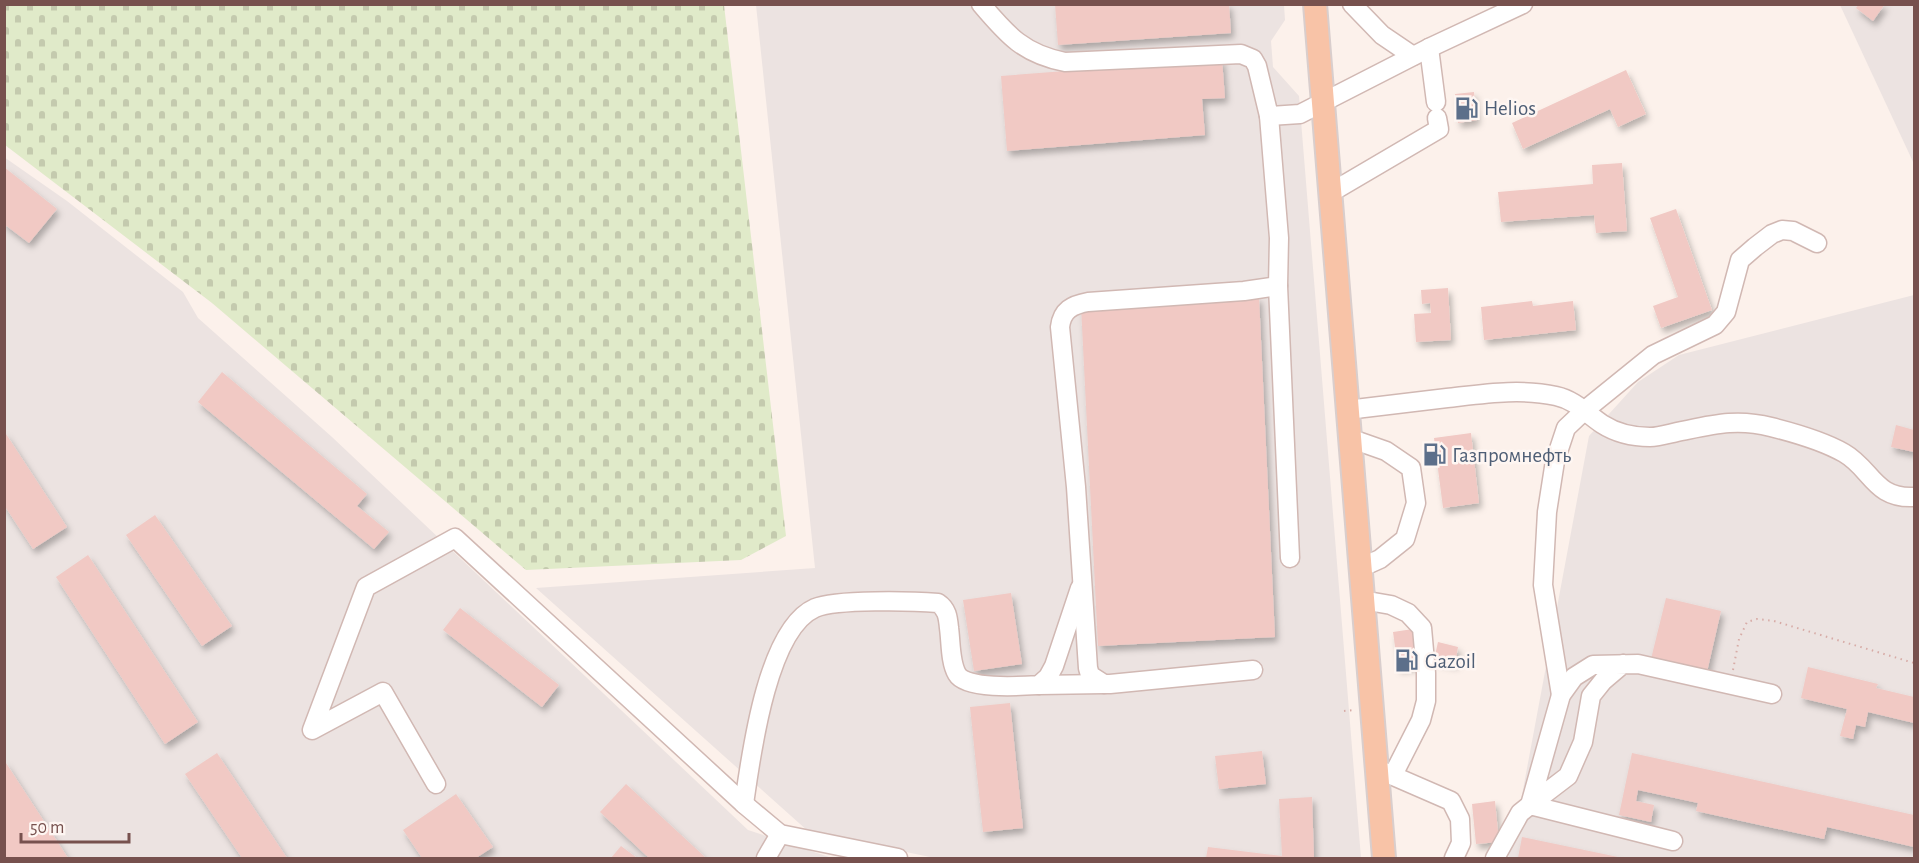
<svg xmlns="http://www.w3.org/2000/svg" width="1919" height="863" font-family="'Alegreya Sans',sans-serif">
	<defs>
		<pattern id="cemetery-stones" width="16" height="16" patternUnits="userSpaceOnUse" patternTransform="scale(1.5)"><rect width="16" height="16" fill="#e0eac9"/><path d="M2 7V4a2 2 0 0 1 4 0v3zM10 15v-3a2 2 0 0 1 4 0v3z" fill="#c4caae"/></pattern>
		<filter id="shadow"><feDropShadow dx="3" dy="5" stdDeviation="3" flood-color="#0004"/></filter>
	</defs>
	<rect width="100%" height="100%" fill="#fcf1eb"/>
	<g fill="#ece3e1">
		<path d="M756,5H1284L1285,20L1271,41L1273,67L1299,96L1361,858H935L809,832L536,588L815,568Z"/>
		<path d="M1840,5H1914V164Z"/>
		<path d="M4,157L67,201L183,292L198,318L332,437L748,830L832,858H5Z"/>
		<path d="M1914,295V858H1508L1522,795L1589,436L1638,382L1679,355Z"/>
	</g>
	<path fill="url(#cemetery-stones)" d="M4,5H724L786,536L741,560L526,570L212,303L5,145Z"/>
	<g fill="#f1c9c4" filter="url(#shadow)">
		<path d="M1055,4H1229L1231,33L1058,45Z"/>
		<path d="M1859,4H1885L1873,21L1856,8Z"/>
		<path d="M1222,59L1225,98L1202,99L1205,135L1007,151L1001,76Z"/>
		<path d="M1626,70L1646,114L1618,127L1610,109L1523,149L1512,123Z"/>
		<path d="M1474,92L1477,120L1458,123L1455,94Z"/>
		<path d="M1622,163L1627,231L1596,233L1594,215L1501,222L1498,192L1593,184L1592,165Z"/>
		<path d="M4,167L57,209L29,243L4,224Z"/>
		<path d="M1676,209L1712,310L1661,328L1653,306L1678,297L1650,218Z"/>
		<path d="M1448,288L1451,340L1416,342L1414,314L1431,313L1430,303L1422,304L1421,290Z"/>
		<path d="M1259,297L1275,637L1098,646L1081,306Z"/>
		<path d="M1532,301L1533,306L1573,301L1576,330L1484,340L1481,307Z"/>
		<path d="M222,372L367,494L357,506L389,532L374,549L198,402Z"/>
		<path d="M1896,425L1914,430V452L1891,447Z"/>
		<path d="M4,431L67,527L33,549L4,505Z"/>
		<path d="M1471,433L1479,503L1443,508L1434,438Z"/>
		<path d="M155,515L232,626L202,646L126,535Z"/>
		<path d="M88,555L198,722L165,744L56,577Z"/>
		<path d="M1011,593L1022,664L974,671L963,600Z"/>
		<path d="M1666,598L1721,611L1707,672L1651,659Z"/>
		<path d="M460,608L559,685L542,707L443,630Z"/>
		<path d="M1413,629L1417,665L1398,668L1393,632Z"/>
		<path d="M1438,642L1458,647L1455,664L1434,660Z"/>
		<path d="M1808,667L1878,684L1876,688L1914,697V723L1868,712L1865,727L1856,725L1853,739L1840,736L1847,709L1801,698Z"/>
		<path d="M1010,703L1023,828L983,832L970,707Z"/>
		<path d="M1262,751L1266,784L1219,789L1215,756Z"/>
		<path d="M217,753L287,858H242L185,774Z"/>
		<path d="M1632,753L1914,815V847L1827,827L1824,839L1696,811L1698,803L1638,790L1636,801L1654,805L1651,822L1619,815Z"/>
		<path d="M4,760L68,858H4Z"/>
		<path d="M626,784L706,858H649L600,812Z"/>
		<path d="M456,794L493,847L476,858H422L403,830Z"/>
		<path d="M1312,797L1314,858H1206L1208,847L1282,856L1279,799Z"/>
		<path d="M1495,801L1499,842L1476,844L1472,804Z"/>
		<path d="M1522,837L1618,857L1617,858H1518Z"/>
		<path d="M621,846L637,858H611Z"/>
	</g>
	<g fill="none" stroke-linecap="round" stroke-linejoin="round">
		<defs>
			<g id="minor">
				<path d="M981,4C1008,36 1024,54 1065,62L1241,54L1253,59L1257,66L1269,116L1300,114L1429,48L1523,4"/>
				<path d="M1352,4L1382,35L1413,56"/>
				<path d="M1429,48L1436,102"/>
				<path d="M1330,193L1439,129L1437,118"/>
				<path d="M1278,286L1290,558"/>
				<path d="M1347,410C1381,406 1414,402 1447,398C1483,394 1520,388 1556,396C1575,400 1587,414 1602,424C1616,433 1634,437 1650,437C1659,437 1668,434 1677,432C1712,425 1736,418 1771,427C1795,433 1823,441 1844,453C1872,469 1874,499 1914,497"/>
				<path d="M1349,438L1386,451L1411,468L1416,503L1405,539L1380,559L1360,568"/>
				<path d="M1362,600L1391,605L1408,613L1422,628L1426,673V701L1421,720L1393,775"/>
				<path d="M1623,664L1603,681L1591,696L1583,742L1568,776L1530,805L1561,695L1574,677L1593,665L1638,664L1772,694"/>
				<path d="M1253,670L1110,684H1104L1090,675L1088,668L1076,487L1060,327C1062,310 1072,305 1088,302L1244,291L1278,286L1279,238L1269,116"/>
				<path d="M1039,685L1104,684"/>
				<path d="M1561,695L1543,585L1547,512L1555,461L1566,428L1585,410L1653,355L1715,325L1726,312L1740,260L1755,247L1772,234L1782,230L1793,231L1817,243"/>
				<path d="M1382,771L1451,801L1460,819L1461,843L1454,858"/>
				<path d="M436,784L383,692L312,730L366,587L455,538L744,804L780,834L898,858"/>
				<path d="M744,804C751,755 767,629 815,608C836,599 913,601 938,603C947,609 948,617 949,628C951,642 950,662 957,674C966,690 1022,686 1039,685L1048,677L1054,666L1080,588"/>
				<path d="M766,858L780,834"/>
				<path d="M1495,858L1520,813L1530,805L1673,841"/>
			</g>
			<path id="major" d="M1315,4L1384,858"/>
		</defs>
		<use href="#minor" stroke="#d1b8b3" stroke-width="21"/>
		<use href="#major" stroke="#d9cecd" stroke-width="26"/>
		<g stroke="#d7aba6" stroke-width="2" stroke-dasharray="1.5 4.5" stroke-linecap="butt">
			<path d="M1733,670L1739,639L1747,622L1757,619L1774,621L1914,663"/>
			<path d="M1344,711L1354,710"/>
		</g>
		<use href="#minor" stroke="#fff" stroke-width="18"/>
		<use href="#major" stroke="#f8c3a7" stroke-width="22"/>
	</g>
	<defs>
		<symbol id="fuel-bare" viewBox="-9 -9 18 18"><path d="M-5.5-6h7V0h2V4h1.3V-2.5L3-4.5l.8-.8L6-3V5H2.5V1h-1V6h-7ZM-4.2-4.7v3.2H.2V-4.7Z" fill="#5c6f8a" stroke="#fef6f2" stroke-width="2.5" paint-order="stroke"/></symbol>
	</defs>
	<g fill-rule="evenodd">
		<use href="#fuel-bare" x="1450" y="92" width="33" height="33"/>
		<use href="#fuel-bare" x="1418" y="438" width="33" height="33"/>
		<use href="#fuel-bare" x="1390" y="644" width="33" height="33"/>
	</g>
	<g text-anchor="middle" dominant-baseline="central" stroke-width="5" stroke-linejoin="round" paint-order="stroke">
		<g font-size="21" fill="#4e5e75" stroke="#fef6f2" text-anchor="start">
			<text x="1484" y="108">Helios</text>
			<text x="1452" y="455">Газпромнефть</text>
			<text x="1425" y="661">Gazoil</text>
		</g>
	</g>
	<rect width="1919" height="863" fill="none" stroke="#77514e" stroke-width="12"/>
	<path d="M21 833v9h108v-9" fill="none" stroke="#77514e" stroke-width="3"/>
	<text x="30" y="833" font-size="18" fill="#77514e" stroke="#fef6f2" stroke-width="4.5" paint-order="stroke">50 m</text>
</svg>
